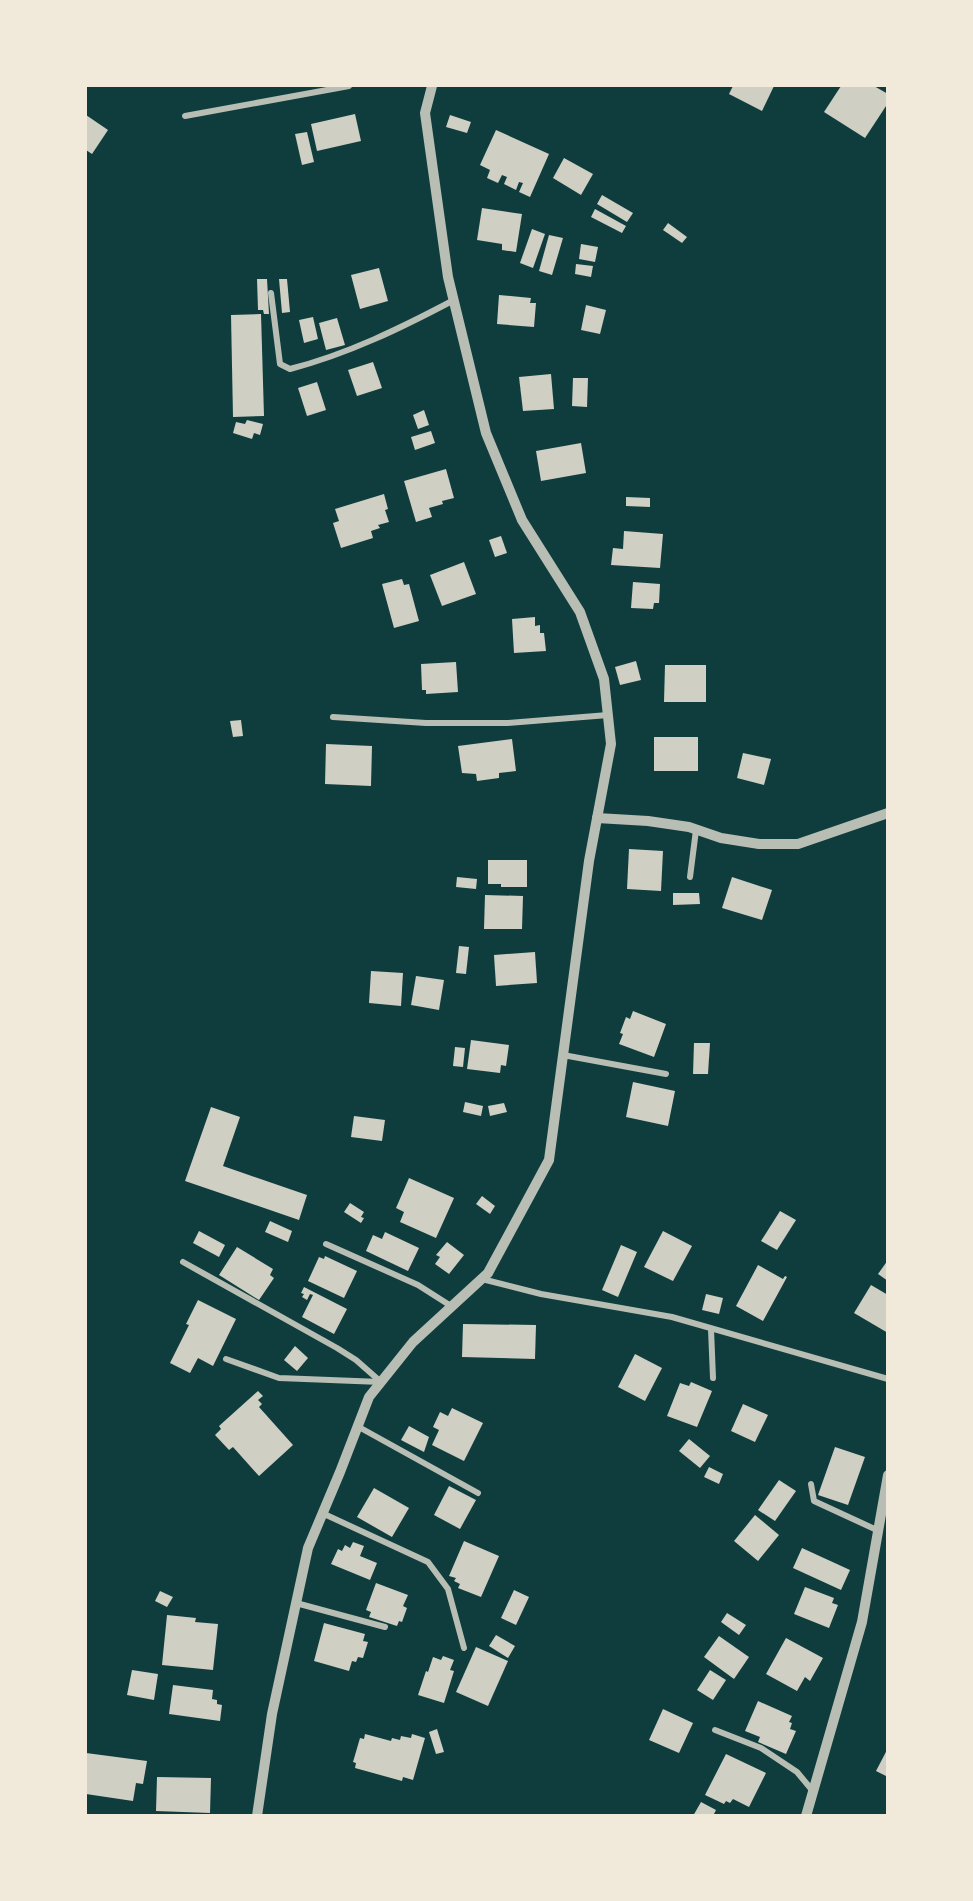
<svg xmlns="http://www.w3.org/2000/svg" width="973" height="1901" font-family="Bitter,serif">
	<rect width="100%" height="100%" fill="#0f3d3e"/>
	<g fill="#cfcfc3">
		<path d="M733,86H774L762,111L729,94Z"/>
		<path d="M841,86H874L888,94V103L865,138L824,112Z"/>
		<path d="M355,114L361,141L317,151L311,124Z"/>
		<path d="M86,115L108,130L92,154L86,150Z"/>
		<path d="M450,115L471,122L467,133L446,127Z"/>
		<path d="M496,130L549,154L530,197L519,192L523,183L519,182L516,190L504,184L507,177L502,175L498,183L487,178L490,170L480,165Z"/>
		<path d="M307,132L314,162L302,165L295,134Z"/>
		<path d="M564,158L593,174L581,195L553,178Z"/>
		<path d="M602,195L633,213L627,222L597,204Z"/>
		<path d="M482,208L522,214L516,252L502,250V244L477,240Z"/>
		<path d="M595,209L626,226L622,233L591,217Z"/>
		<path d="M668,223L687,237L682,243L663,230Z"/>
		<path d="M532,229L545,234L533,268L520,263Z"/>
		<path d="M549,235L563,238L552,275L539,271Z"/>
		<path d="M581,244L598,247L595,262L579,259Z"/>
		<path d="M576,264L593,266L591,277L575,274Z"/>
		<path d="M379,268L388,301L360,309L351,275Z"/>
		<path d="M257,279H267L269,314H264L263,310H258Z"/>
		<path d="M279,279H287L290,312L282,313Z"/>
		<path d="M499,295L531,298L530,303H536L534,327L497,324Z"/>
		<path d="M586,305L606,310L600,334L581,330Z"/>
		<path d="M261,314L264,416L233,417L231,315Z"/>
		<path d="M313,317L318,339L304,343L299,320Z"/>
		<path d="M337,318L345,345L326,350L319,323Z"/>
		<path d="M373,362L382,388L357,396L348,370Z"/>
		<path d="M551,374L554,409L523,411L519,377Z"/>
		<path d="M573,378H588L587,407L572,406Z"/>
		<path d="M317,382L326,410L307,416L298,388Z"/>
		<path d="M424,410L429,425L418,429L413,415Z"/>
		<path d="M247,420L263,424L260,435L254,433L252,439L233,433L236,422L245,424Z"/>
		<path d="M431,431L435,443L415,450L411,437Z"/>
		<path d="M581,443L586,473L541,481L536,451Z"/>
		<path d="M446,469L454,498L442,501L443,504L429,508L432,517L416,522L404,481Z"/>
		<path d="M384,494L388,509L385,510L389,522L378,525L380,528L371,531L373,538L341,548L333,523L339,521L335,509Z"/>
		<path d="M626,497L650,498V507L626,506Z"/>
		<path d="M624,531L663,534L660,568L611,565L613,548L623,549Z"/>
		<path d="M501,536L507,553L495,557L489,540Z"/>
		<path d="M464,562L476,594L442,606L430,575Z"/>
		<path d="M402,579L404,585L409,584L419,621L394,628L382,584Z"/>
		<path d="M633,582L660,584L659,603H654L653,609L631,608Z"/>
		<path d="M535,617V626L540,625V633H544L546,651L514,653L512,619Z"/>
		<path d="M636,661L641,680L620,685L615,667Z"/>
		<path d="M456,662L458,692L426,694V690H422L421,664Z"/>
		<path d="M665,665H706V702H664Z"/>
		<path d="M241,720L243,736L233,737L230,721Z"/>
		<rect x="654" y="737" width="44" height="34"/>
		<path d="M512,739L516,771L499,773V778L477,781L476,774L462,773L458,746Z"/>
		<path d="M326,744L372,746L371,786L325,784Z"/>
		<path d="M743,753L771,759L764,785L737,778Z"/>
		<path d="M629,849L663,851L661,891L627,889Z"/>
		<path d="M488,860H527V887H501V884H488Z"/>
		<path d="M457,877L477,879L476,889L456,887Z"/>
		<path d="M732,877L772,890L762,920L722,908Z"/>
		<path d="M673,893H699L700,904L673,905Z"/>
		<path d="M485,895L523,896L522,929H484Z"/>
		<path d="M459,946L469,947L466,974L456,973Z"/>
		<path d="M535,952L537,983L496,986L494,955Z"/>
		<path d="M371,971L403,973L401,1006L369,1003Z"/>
		<path d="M416,976L444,980L439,1010L411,1005Z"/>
		<path d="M633,1011L666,1024L654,1057L619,1044L623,1034L620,1033L626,1017L630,1019Z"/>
		<path d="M471,1040L509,1045L506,1066L501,1065L500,1073L467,1069Z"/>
		<path d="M694,1043H710L708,1074H693Z"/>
		<path d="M455,1047L465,1048L463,1067L453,1066Z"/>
		<path d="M633,1082L675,1091L668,1126L626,1117Z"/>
		<path d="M465,1102L483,1106L481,1116L463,1112Z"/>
		<path d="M504,1103L507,1112L490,1116L488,1106Z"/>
		<path d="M211,1107L240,1117L223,1166L307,1195L299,1220L185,1181Z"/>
		<path d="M354,1116L385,1120L382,1141L351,1137Z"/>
		<path d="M409,1178L454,1198L436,1238L400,1222L404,1212L396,1208Z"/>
		<path d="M482,1196L495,1206L490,1214L476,1204Z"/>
		<path d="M350,1203L364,1212L361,1217L364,1218L361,1223L344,1212Z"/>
		<path d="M780,1211L796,1220L777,1250L761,1241Z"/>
		<path d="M270,1221L292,1231L288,1242L265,1232Z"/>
		<path d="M199,1231L225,1245L219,1257L193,1243Z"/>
		<path d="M663,1231L692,1246L673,1281L644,1267Z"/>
		<path d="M385,1232L419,1248L408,1271L366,1251L373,1235L382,1239Z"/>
		<path d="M447,1242L464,1255L449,1274L435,1264L440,1257L436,1255Z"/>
		<path d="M621,1245L637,1252L618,1297L602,1290Z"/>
		<path d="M237,1247L273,1269L270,1275L274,1278L259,1300L219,1275Z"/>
		<path d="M325,1256L357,1271L344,1298L308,1281L319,1257L324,1259Z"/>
		<path d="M888,1260V1281L878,1274Z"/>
		<path d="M758,1265L783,1279L785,1276L787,1277L763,1321L736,1306Z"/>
		<path d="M871,1285L888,1295V1333L854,1313Z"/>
		<path d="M304,1287L347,1309L334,1334L302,1317L313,1295L310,1294L307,1300L302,1297L304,1294L301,1293Z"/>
		<path d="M706,1294L723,1298L719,1314L702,1310Z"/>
		<path d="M198,1300L236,1319L213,1366L198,1358L190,1373L170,1363L189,1325L186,1324Z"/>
		<path d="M463,1324L536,1325L535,1359L462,1357Z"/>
		<path d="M295,1346L308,1358L297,1371L284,1360Z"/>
		<path d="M635,1354L662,1368L645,1401L618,1387Z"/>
		<path d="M691,1382L712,1391L697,1427L667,1416L680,1383L689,1386Z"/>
		<path d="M258,1391L263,1396L258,1400L262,1404L259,1407L293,1445L259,1476L233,1447L229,1450L215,1435L221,1429L219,1426Z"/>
		<path d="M743,1404L768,1415L755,1442L731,1431Z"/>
		<path d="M452,1408L483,1423L464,1461L432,1445L439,1430L433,1427L440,1412L448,1416Z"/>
		<path d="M409,1426L429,1437L424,1452L401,1440Z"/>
		<path d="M689,1439L710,1456L700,1468L679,1451Z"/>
		<path d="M835,1447L865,1457L848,1505L818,1495Z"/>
		<path d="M709,1467L723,1474L719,1484L704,1477Z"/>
		<path d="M779,1480L796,1491L775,1521L758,1510Z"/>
		<path d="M449,1486L476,1500L460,1529L434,1515Z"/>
		<path d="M374,1488L409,1508L392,1537L357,1517Z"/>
		<path d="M755,1515L779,1535L758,1561L734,1541Z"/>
		<path d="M464,1541L499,1556L481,1597L458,1588L460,1584L454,1581L456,1578L449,1576Z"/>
		<path d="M353,1542L364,1546L360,1556L377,1563L370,1580L331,1564L338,1549L342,1551L345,1545L350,1548Z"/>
		<path d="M802,1548L850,1570L841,1590L793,1568Z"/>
		<path d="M376,1583L408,1595L403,1606L407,1608L402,1622L399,1621L397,1626L369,1617L371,1612L366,1610Z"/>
		<path d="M805,1587L834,1598L832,1603L838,1605L829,1628L794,1614Z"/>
		<path d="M514,1590L529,1597L516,1625L501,1618Z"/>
		<path d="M160,1591L173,1597L167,1607L155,1601Z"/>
		<path d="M727,1613L746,1625L739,1635L721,1622Z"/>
		<path d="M167,1615L196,1618L195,1622L218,1624L213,1670L162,1665Z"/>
		<path d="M324,1623L365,1634L363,1641L368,1642L363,1658L358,1657L356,1662L352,1661L349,1671L314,1661Z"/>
		<path d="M496,1635L515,1646L508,1658L489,1646Z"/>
		<path d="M719,1636L749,1657L734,1679L704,1657Z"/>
		<path d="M786,1638L823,1658L810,1681L805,1677L797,1691L766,1674Z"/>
		<path d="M476,1647L508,1661L488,1706L456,1692Z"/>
		<path d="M443,1656L454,1660L450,1670L454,1671L444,1703L418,1695L426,1671L428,1672L433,1657L441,1660Z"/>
		<path d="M132,1670L158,1674L154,1700L127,1695Z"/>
		<path d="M710,1670L726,1680L713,1700L697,1690Z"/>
		<path d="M173,1685L213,1690L212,1699L217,1700V1704L222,1705L220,1721L169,1714Z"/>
		<path d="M758,1701L792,1716L789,1722L792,1723L790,1729L796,1731L786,1754L758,1742L760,1737L745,1731Z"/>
		<path d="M663,1709L693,1723L679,1753L649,1740Z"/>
		<path d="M437,1729L444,1752L436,1754L429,1732Z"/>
		<path d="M365,1734L391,1741L392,1738L400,1740L401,1736L411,1738L412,1734L425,1738L413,1780L403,1777L402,1781L355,1768L356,1763L353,1762L360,1738L364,1739Z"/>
		<path d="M888,1748V1777L876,1771Z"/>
		<path d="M86,1753L147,1761L143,1784L136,1783L133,1801L86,1794Z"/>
		<path d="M726,1754L766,1773L749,1807L733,1799L730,1803L726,1801L724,1804L705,1795Z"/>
		<path d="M157,1777L211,1778L210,1813L156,1811Z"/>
		<path d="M701,1802L716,1810L713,1816H693Z"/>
	</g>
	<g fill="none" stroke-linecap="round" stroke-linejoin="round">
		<g stroke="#b8beb3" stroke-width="6">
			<path d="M185,116L349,86"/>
			<path d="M271,293L280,364L290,369C348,354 401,328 454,300"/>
			<path d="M333,717L426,723H507L608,715"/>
			<path d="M690,877L696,830"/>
			<path d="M563,1055L666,1074"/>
			<path d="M326,1244L418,1285L451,1306"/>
			<path d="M183,1262L337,1348L356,1360L381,1382"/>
			<path d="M482,1279L541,1294L672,1317L888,1379"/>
			<path d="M711,1329L713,1378"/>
			<path d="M226,1359L279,1378L381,1382"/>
			<path d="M357,1426L478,1493"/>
			<path d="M811,1484L814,1501L879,1531"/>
			<path d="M322,1513L428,1562L448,1589L464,1648"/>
			<path d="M296,1603L385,1627"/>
			<path d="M715,1730L761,1748L797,1772L812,1790"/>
		</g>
		<g stroke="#b8beb3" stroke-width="10">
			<path d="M597,818L648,821L689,827L721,838L759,844H798L888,813"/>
			<path d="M257,1816L272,1714L308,1548L340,1472L369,1397L413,1342L488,1273L549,1160L589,861L611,744L604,679L580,612L522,520L486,433L448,277L425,113L432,86"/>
			<path d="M806,1816L862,1622L888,1475"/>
		</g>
	</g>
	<rect width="973" height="1901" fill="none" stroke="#f1e9da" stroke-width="174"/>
</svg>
